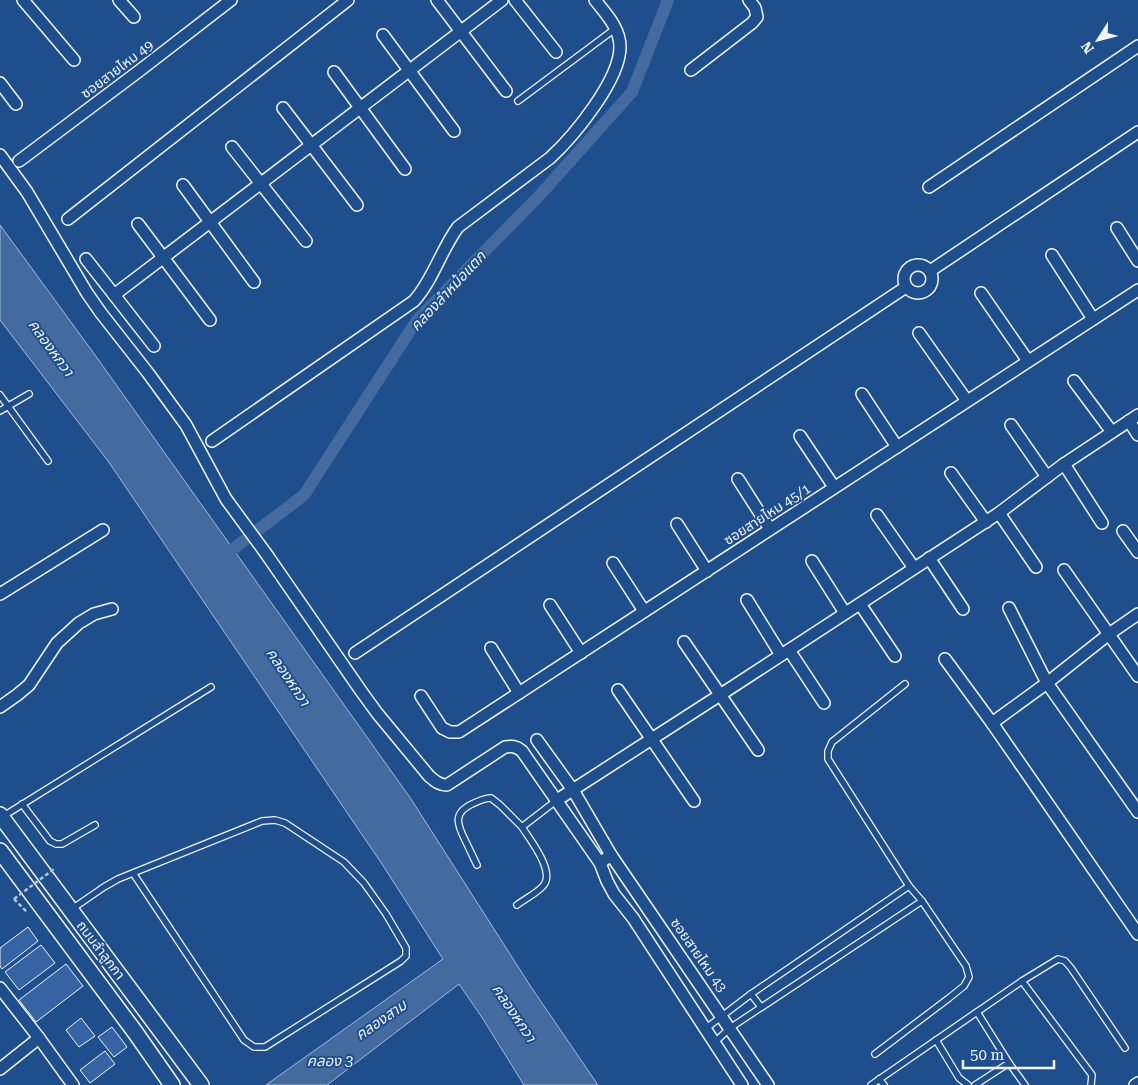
<svg xmlns="http://www.w3.org/2000/svg" width="1138" height="1085" font-family="'Roboto Serif','Noto Sans Thai',serif">
	<rect width="100%" height="100%" fill="#1f4e8c"/>
	<path fill="#446ba0" stroke="#a8bbd7" d="M0,225L95,355L411,799L531,987L598,1085H524L483,1019L459,984L327,1085H266L443,959L382,864L108,461L0,320Z"/>
	<g fill="none" stroke-linecap="round" stroke-linejoin="round">
		<path stroke="#446ba0" stroke-width="12" d="M220,559L304,495L417,320L539,196L632,92L668,0"/>
	</g>
	<g fill="#3563a3" stroke="#f2f6ff">
		<path d="M28,927L38,941L2,969L0,966V948Z"/>
		<path d="M41,945L55,963L19,990L5,972Z"/>
		<path d="M66,964L83,986L36,1022L19,1000Z"/>
		<path d="M81,1018L95,1036L79,1047L66,1030Z"/>
		<path d="M112,1027L127,1047L114,1057L98,1037Z"/>
		<path d="M105,1051L115,1064L90,1083L80,1070Z"/>
	</g>
	<g fill="none" stroke-linecap="round" stroke-linejoin="round">
		<defs>
			<g id="lane">
				<path d="M518,101L616,28"/>
				<path d="M0,395L48,461"/>
				<path d="M0,411L29,394"/>
				<path d="M22,804L50,841L56,844H62L95,825"/>
				<path d="M2,817L211,687"/>
				<path d="M477,865C473,857 469,848 465,840C457,824 453,813 472,804C479,801 484,798 491,798L500,805L522,827L557,800"/>
				<path d="M517,905C525,899 537,893 543,886C556,872 530,840 522,827"/>
				<path d="M72,909L104,887L118,879L262,821L275,820L285,823L344,862L364,883L386,914L406,948V956L401,961L265,1047H254L244,1040L133,873"/>
				<path d="M1022,981L1092,1075L1091,1085"/>
				<path d="M751,994L761,1007"/>
				<path d="M977,1012L1009,1063L1025,1085"/>
				<path d="M705,1029L751,994L909,886"/>
				<path d="M936,1040L959,1078L968,1085"/>
				<path d="M714,1043L730,1028L922,901"/>
				<path d="M875,1054L949,998L964,986L969,977L966,966L922,901L909,886L828,759V751L832,742L905,684"/>
				<path d="M879,1079L884,1085"/>
				<path d="M871,1085L1022,981L1058,959L1065,961L1071,968L1125,1048"/>
				<path d="M975,1085L1009,1063"/>
			</g>
			<g id="street">
				<path d="M23,0L74,60"/>
				<path d="M119,0L134,17"/>
				<path d="M437,0L506,91"/>
				<path d="M515,0L556,52"/>
				<path d="M383,35L454,131"/>
				<path d="M691,70L752,23L757,17L755,8L749,0"/>
				<path d="M334,72L405,169"/>
				<path d="M0,83L16,104"/>
				<path d="M283,108L357,205"/>
				<path d="M232,147L306,241"/>
				<path d="M0,155L27,192L87,293L101,313L148,373L186,425L226,499L267,555L361,691L377,713L429,776C435,781 439,785 447,785L505,747C512,746 516,746 522,751L600,863L607,881L614,894L633,918L742,1085"/>
				<path d="M19,161L139,71L231,0"/>
				<path d="M183,185L254,282"/>
				<path d="M929,187L1138,46"/>
				<path d="M68,219L348,0"/>
				<path d="M138,224L210,320"/>
				<path d="M1117,228L1138,261"/>
				<path d="M1052,255L1093,319"/>
				<path d="M86,259L154,346"/>
				<circle cx="918" cy="279" r="14"/>
				<path d="M930,271L1138,132"/>
				<path d="M981,293L1028,361"/>
				<path d="M114,295L502,0"/>
				<path d="M919,333L967,401"/>
				<path d="M1074,381L1112,432"/>
				<path d="M862,394L897,447"/>
				<path d="M1129,421L1138,435"/>
				<path d="M1011,425L1047,477"/>
				<path d="M800,436L834,487"/>
				<path d="M212,441L414,301C433,280 441,250 458,227L550,158C574,136 620,80 620,47C620,28 606,14 595,0"/>
				<path d="M1064,464L1102,523"/>
				<path d="M951,473L986,522"/>
				<path d="M738,479L770,529"/>
				<path d="M999,513L1036,567"/>
				<path d="M877,515L914,568"/>
				<path d="M677,524L707,571"/>
				<path d="M1123,531L1138,552"/>
				<path d="M929,558L963,609"/>
				<path d="M812,561L845,613"/>
				<path d="M613,563L644,611"/>
				<path d="M1064,570L1138,676"/>
				<path d="M0,594L103,530"/>
				<path d="M747,600L781,655"/>
				<path d="M860,604L895,656"/>
				<path d="M550,605L581,653"/>
				<path d="M1009,608L1047,683L1138,812"/>
				<path d="M684,642L758,750"/>
				<path d="M491,648L519,693"/>
				<path d="M789,650L824,703"/>
				<path d="M355,653L906,287"/>
				<path d="M945,659L992,723L1138,934"/>
				<path d="M618,690L694,801"/>
				<path d="M421,696L442,728L450,732H459L1138,290"/>
				<path d="M0,707L17,695L29,685L57,643L79,623L94,614L112,609"/>
				<path d="M992,723L1047,683L1109,634L1138,614"/>
				<path d="M537,740L573,790L611,855"/>
				<path d="M557,800L720,695L999,513L1064,464L1138,415"/>
				<path d="M600,863L611,855L768,1085"/>
				<path d="M0,988L39,1038L73,1085"/>
				<path d="M0,1069L39,1038"/>
				<path d="M1135,1085L1138,1083"/>
			</g>
			<g id="secondary">
				<path d="M0,815L201,1085"/>
				<path d="M0,851L135,1032L172,1085"/>
			</g>
		</defs>
		<use href="#lane" stroke="#f2f6ff" stroke-width="8"/>
		<use href="#street" stroke="#f2f6ff" stroke-width="14"/>
		<use href="#secondary" stroke="#f2f6ff" stroke-width="18"/>
		<path stroke="#b3c4dc" stroke-width="2.5" stroke-dasharray="4 2.5" stroke-linecap="butt" d="M14,899L27,912"/>
		<use href="#lane" stroke="#1f4e8c" stroke-width="5.5"/>
		<use href="#street" stroke="#1f4e8c" stroke-width="11"/>
		<use href="#secondary" stroke="#1f4e8c" stroke-width="15"/>
		<path stroke="#b3c4dc" stroke-width="2.5" stroke-dasharray="4 2.5" stroke-linecap="butt" d="M14,899L54,869"/>
	</g>
	<g text-anchor="middle" dominant-baseline="central" stroke-width="4" stroke-linejoin="round" paint-order="stroke">
		<g font-size="14" fill="#f2f6ff" stroke="#1f4e8c">
			<text transform="translate(117 69) rotate(-37)">ซอยสายไหม 49</text>
			<text transform="translate(767 514) rotate(-33)">ซอยสายไหม 45/1</text>
			<text transform="translate(101 950) rotate(53)">ถนนลำลูกกา</text>
			<text transform="translate(699 955) rotate(55)">ซอยสายไหม 43</text>
		</g>
		<g font-size="15" font-style="italic" fill="#f2f6ff" stroke="#1f4e8c">
			<text transform="translate(448 291) rotate(-47)">คลองลำหม้อแตก</text>
			<text transform="translate(51 348) rotate(54)">คลองหกวา</text>
			<text transform="translate(288 677) rotate(56)">คลองหกวา</text>
			<text transform="translate(514 1013) rotate(56)">คลองหกวา</text>
			<text transform="translate(381 1020) rotate(-35)">คลองสาม</text>
			<text x="330" y="1061">คลอง 3</text>
		</g>
	</g>
	<g transform="translate(1098 40) rotate(234)" stroke="#1f4e8c" stroke-width="4" paint-order="stroke">
	<path d="M0-4L9 19L0 12L-9 19Z" fill="#f2f6ff"/>
	<text y="-8" font-size="14" font-weight="bold" text-anchor="middle" fill="#f2f6ff">N</text>
	</g>
	<path d="M963 1060v8h91v-8" fill="none" stroke="#f2f6ff" stroke-width="2.5"/>
	<text x="970" y="1060" font-size="15" fill="#f2f6ff" stroke="#1f4e8c" stroke-width="4" paint-order="stroke">50 m</text>
</svg>
